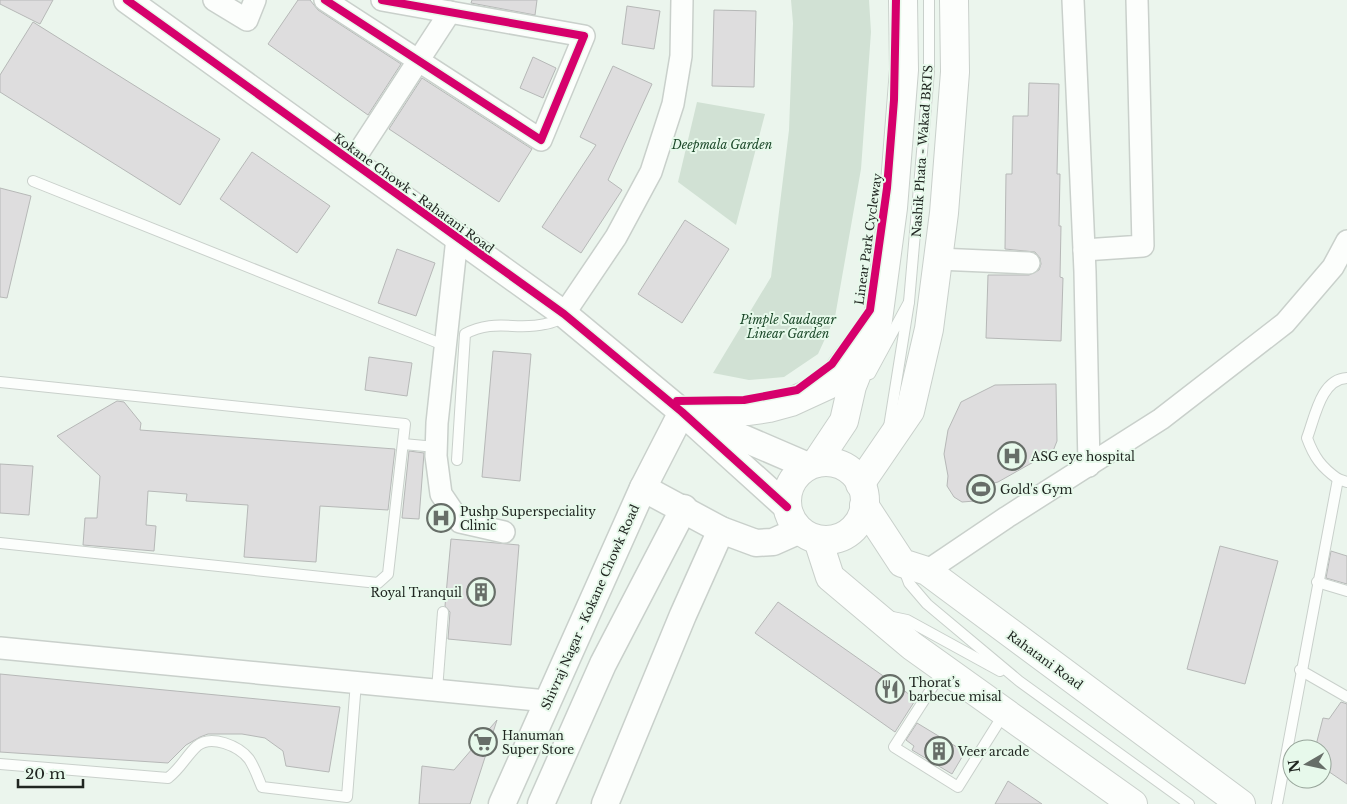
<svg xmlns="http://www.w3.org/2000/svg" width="1347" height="804" font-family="'Libre Baskerville',serif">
	<rect width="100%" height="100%" fill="#ebf5ed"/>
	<g fill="#d1e1d4">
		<path d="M791,0H869L871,32L861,169L835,317L818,354L784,377L749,380L713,373L771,277L789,130L793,23Z"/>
		<path d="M697,102L765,114L736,225L678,182Z"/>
	</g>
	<g fill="#deddde" stroke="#b6b8b7">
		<path d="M0,0H53L40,24L0,4Z"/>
		<path d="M298,0H310L318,10L401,64L368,115L268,44Z"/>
		<path d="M472,0H537L535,15L471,3Z"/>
		<path d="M627,6L660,11L654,49L622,44Z"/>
		<path d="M714,10L756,11L754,87L712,86Z"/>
		<path d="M33,22L220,139L180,205L0,92V75Z"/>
		<path d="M533,57L556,68L543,98L520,88Z"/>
		<path d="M613,66L652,84L608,180L622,190L581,253L542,227L596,145L580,137Z"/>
		<path d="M422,78L532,149L499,202L389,129Z"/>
		<path d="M1029,83L1059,84L1057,174H1060L1059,226H1061L1060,277L1063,278L1061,341L986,338L988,275H1029L1039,270L1041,264L1040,258L1035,252L1005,249L1006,174H1012L1013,116H1028Z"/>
		<path d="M252,152L330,206L297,253L220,199Z"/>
		<path d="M0,188L31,196L7,298L0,297Z"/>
		<path d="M685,220L729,249L682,323L638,294Z"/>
		<path d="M397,249L435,263L416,316L378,303Z"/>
		<path d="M493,351L531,354L520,481L482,477Z"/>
		<path d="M369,357L412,363L407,396L365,390Z"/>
		<path d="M1056,384L1057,441L1053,451L998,482L986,485L980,497L975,501L962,502L954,497L947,486L948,476L944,454L948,430L961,402L995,385Z"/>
		<path d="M117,401L124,402L141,423L140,430L395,449L388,510L320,506L316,562L244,557L248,505L186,501L187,494L148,491L146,525L156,526L154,551L83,545L85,518H97L100,476L57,436Z"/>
		<path d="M409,451L424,453L419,519L402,518Z"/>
		<path d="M0,464L33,466L29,515L0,513Z"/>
		<path d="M451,539L519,545L511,645L448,639L450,612L445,606Z"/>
		<path d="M1220,546L1278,561L1245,684L1187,669Z"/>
		<path d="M1331,551L1347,556V584L1326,578Z"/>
		<path d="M778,602L916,699L895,732L755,633Z"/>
		<path d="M0,674L340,707L329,772L286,766L283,751L265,738L242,734H208L200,737L186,745L168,763L0,752Z"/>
		<path d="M1341,702L1347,704V784L1322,767V749H1315L1323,718L1329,719Z"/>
		<path d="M497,720L470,804H419L422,766L454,770Z"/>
		<path d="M917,723L965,752L952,774L912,750L914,746L906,740Z"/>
		<path d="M1008,781L1042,804H995Z"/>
	</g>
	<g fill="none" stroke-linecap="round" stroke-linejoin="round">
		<defs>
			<g id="service">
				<path d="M33,181L446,346"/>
				<path d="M909,302L929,71V0"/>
				<path d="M870,374L909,302L889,427"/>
				<path d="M0,382L405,424L388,574L378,583L0,543"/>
				<path d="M403,444L436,447"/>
				<path d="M457,460L465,334C494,318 517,331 545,324C552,323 558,320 564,318"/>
				<path d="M1338,479C1321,467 1314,457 1307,438C1315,417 1321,379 1347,378"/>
				<path d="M903,567L909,583L927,604L1019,681L1189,804"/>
				<path d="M1317,582L1347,591"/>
				<path d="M888,616L907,620L1000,671"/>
				<path d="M944,669L894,747L958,787L1005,712"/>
				<path d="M1300,670L1347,697"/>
				<path d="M437,690L443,612"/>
				<path d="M0,764L168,778C181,768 186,756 197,746C211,734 239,746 249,759C255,768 258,778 262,787L347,797L356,682"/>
				<path d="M1277,804L1338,479L1347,482"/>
			</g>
			<g id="minor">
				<path d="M214,0L247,20L255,0"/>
				<path d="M325,0L541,140L584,36L382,0"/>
				<path d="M1073,0L1085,272L1089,466"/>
				<path d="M353,161L450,12"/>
				<path d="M457,238L437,423L436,456L441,494L460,522L504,532"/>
				<path d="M1084,250L1143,246L1137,0"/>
				<path d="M938,259L1029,263"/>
				<path d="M564,314L616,237L651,172L673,104L681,56L682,0"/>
				<path d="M927,571L1007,517L1161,419L1285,323L1333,267L1347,241"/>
				<path d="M0,648L547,701"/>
			</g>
			<g id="tertiary">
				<path d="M127,0L564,314L682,412L787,507"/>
				<path d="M701,420L808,466"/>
				<path d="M643,488L721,530L756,543L773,542L800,530"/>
				<path d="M502,804L643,488L682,412"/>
				<path d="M541,804L603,664L684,508"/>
				<path d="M605,804L683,615L721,530"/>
			</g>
			<g id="primary">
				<path d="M682,412L749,411L769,408L791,402L828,385L858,344"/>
				<circle cx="826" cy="501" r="39"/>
				<path d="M816,463L844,421L852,386L878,320L893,208L904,70L903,0"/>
				<path d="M860,484L910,411L929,329L944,213L955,72L954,0"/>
				<path d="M864,505L902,563L927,571L1241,804"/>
				<path d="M818,540L830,577L912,646L1133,804"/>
			</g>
		</defs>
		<use href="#service" stroke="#c9d0cb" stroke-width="12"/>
		<use href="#minor" stroke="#c9d0cb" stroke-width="24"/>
		<use href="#tertiary" stroke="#c9d0cb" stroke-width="29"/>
		<use href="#primary" stroke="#c9d0cb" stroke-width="30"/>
		<use href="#service" stroke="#fcfefc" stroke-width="10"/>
		<use href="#minor" stroke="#fcfefc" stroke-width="21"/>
		<use href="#tertiary" stroke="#fcfefc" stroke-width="26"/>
		<use href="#primary" stroke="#fcfefc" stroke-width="28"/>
		<defs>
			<g id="cycleway">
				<path d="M127,0L564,314L682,412L787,507"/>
				<path d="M325,0L541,140L584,36L382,0"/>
				<path d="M677,401L744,400L797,390L832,364L870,310L887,188L894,100L896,0"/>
			</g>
		</defs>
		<use href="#cycleway" stroke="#e7f9eb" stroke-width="11"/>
		<use href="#cycleway" stroke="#d6006c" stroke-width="8"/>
	</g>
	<defs>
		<symbol id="hospital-ring" viewBox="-11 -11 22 22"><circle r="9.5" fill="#e7f9eb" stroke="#676e68" stroke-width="1.5"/><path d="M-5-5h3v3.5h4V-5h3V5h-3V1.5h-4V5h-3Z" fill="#676e68"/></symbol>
		<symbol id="stadium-ring" viewBox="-11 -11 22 22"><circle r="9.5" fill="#e7f9eb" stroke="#676e68" stroke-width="1.5"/><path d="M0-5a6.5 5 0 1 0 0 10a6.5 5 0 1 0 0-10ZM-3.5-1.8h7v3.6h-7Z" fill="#676e68"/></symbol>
		<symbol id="building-ring" viewBox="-11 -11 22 22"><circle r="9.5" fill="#e7f9eb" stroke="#676e68" stroke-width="1.5"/><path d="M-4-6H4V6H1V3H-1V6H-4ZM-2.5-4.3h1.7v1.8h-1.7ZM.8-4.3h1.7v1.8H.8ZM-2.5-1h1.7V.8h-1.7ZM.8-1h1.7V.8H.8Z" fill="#676e68"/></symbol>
		<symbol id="restaurant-ring" viewBox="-11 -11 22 22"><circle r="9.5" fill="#e7f9eb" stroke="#676e68" stroke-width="1.5"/><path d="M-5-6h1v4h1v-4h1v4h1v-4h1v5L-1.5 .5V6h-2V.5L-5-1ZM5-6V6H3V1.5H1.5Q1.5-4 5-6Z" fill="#676e68"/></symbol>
		<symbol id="supermarket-ring" viewBox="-11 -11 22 22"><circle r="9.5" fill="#e7f9eb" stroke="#676e68" stroke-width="1.5"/><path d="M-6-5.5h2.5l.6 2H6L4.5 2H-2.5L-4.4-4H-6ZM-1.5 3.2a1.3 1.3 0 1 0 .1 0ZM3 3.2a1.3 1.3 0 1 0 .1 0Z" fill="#676e68"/></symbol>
	</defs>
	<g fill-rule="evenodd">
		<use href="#hospital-ring" x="996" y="440" width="32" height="32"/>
		<use href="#stadium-ring" x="965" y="473" width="32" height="32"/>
		<use href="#hospital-ring" x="425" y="502" width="32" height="32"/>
		<use href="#building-ring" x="465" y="576" width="32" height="32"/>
		<use href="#restaurant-ring" x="874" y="673" width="32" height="32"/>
		<use href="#supermarket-ring" x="467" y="726" width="32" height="32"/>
		<use href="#building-ring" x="923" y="735" width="32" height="32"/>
	</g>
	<g text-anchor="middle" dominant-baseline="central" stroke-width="4" stroke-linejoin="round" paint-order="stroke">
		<g font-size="12" font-style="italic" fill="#1b4829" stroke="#e7f9eb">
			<text x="722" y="144">Deepmala Garden</text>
			<text x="788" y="319">Pimple Saudagar<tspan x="788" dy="14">Linear Garden</tspan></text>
		</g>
		<g font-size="12" fill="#202621" stroke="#e7f9eb">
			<text transform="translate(922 151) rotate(-86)">Nashik Phata - Wakad BRTS</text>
			<text transform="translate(414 193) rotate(36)">Kokane Chowk - Rahatani Road</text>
			<text transform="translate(868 239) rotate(-82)">Linear Park Cycleway</text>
			<text transform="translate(590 607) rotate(-66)">Shivraj Nagar - Kokane Chowk Road</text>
			<text transform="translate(1045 660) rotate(36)">Rahatani Road</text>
		</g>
		<g font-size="12" fill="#202621" stroke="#e7f9eb" text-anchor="start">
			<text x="1031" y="456">ASG eye hospital</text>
			<text x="1000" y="489">Gold's Gym</text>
			<text x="460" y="511">Pushp Superspeciality<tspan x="460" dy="14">Clinic</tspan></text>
			<text x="462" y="592" text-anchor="end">Royal Tranquil</text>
			<text x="909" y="682">Thorat’s<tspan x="909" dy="14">barbecue misal</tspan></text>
			<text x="502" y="735">Hanuman<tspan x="502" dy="14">Super Store</tspan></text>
			<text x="958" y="751">Veer arcade</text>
		</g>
	</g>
	<g transform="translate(1307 764) rotate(261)"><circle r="24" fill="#e7f9eb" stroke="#97a59a"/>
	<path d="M0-4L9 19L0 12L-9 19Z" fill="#676e68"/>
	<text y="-8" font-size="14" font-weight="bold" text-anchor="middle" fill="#202621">N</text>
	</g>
	<path d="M18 779v8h65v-8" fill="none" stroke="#202621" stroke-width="2.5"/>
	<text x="25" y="779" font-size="15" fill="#202621" stroke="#e7f9eb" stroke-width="4" paint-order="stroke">20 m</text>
</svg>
